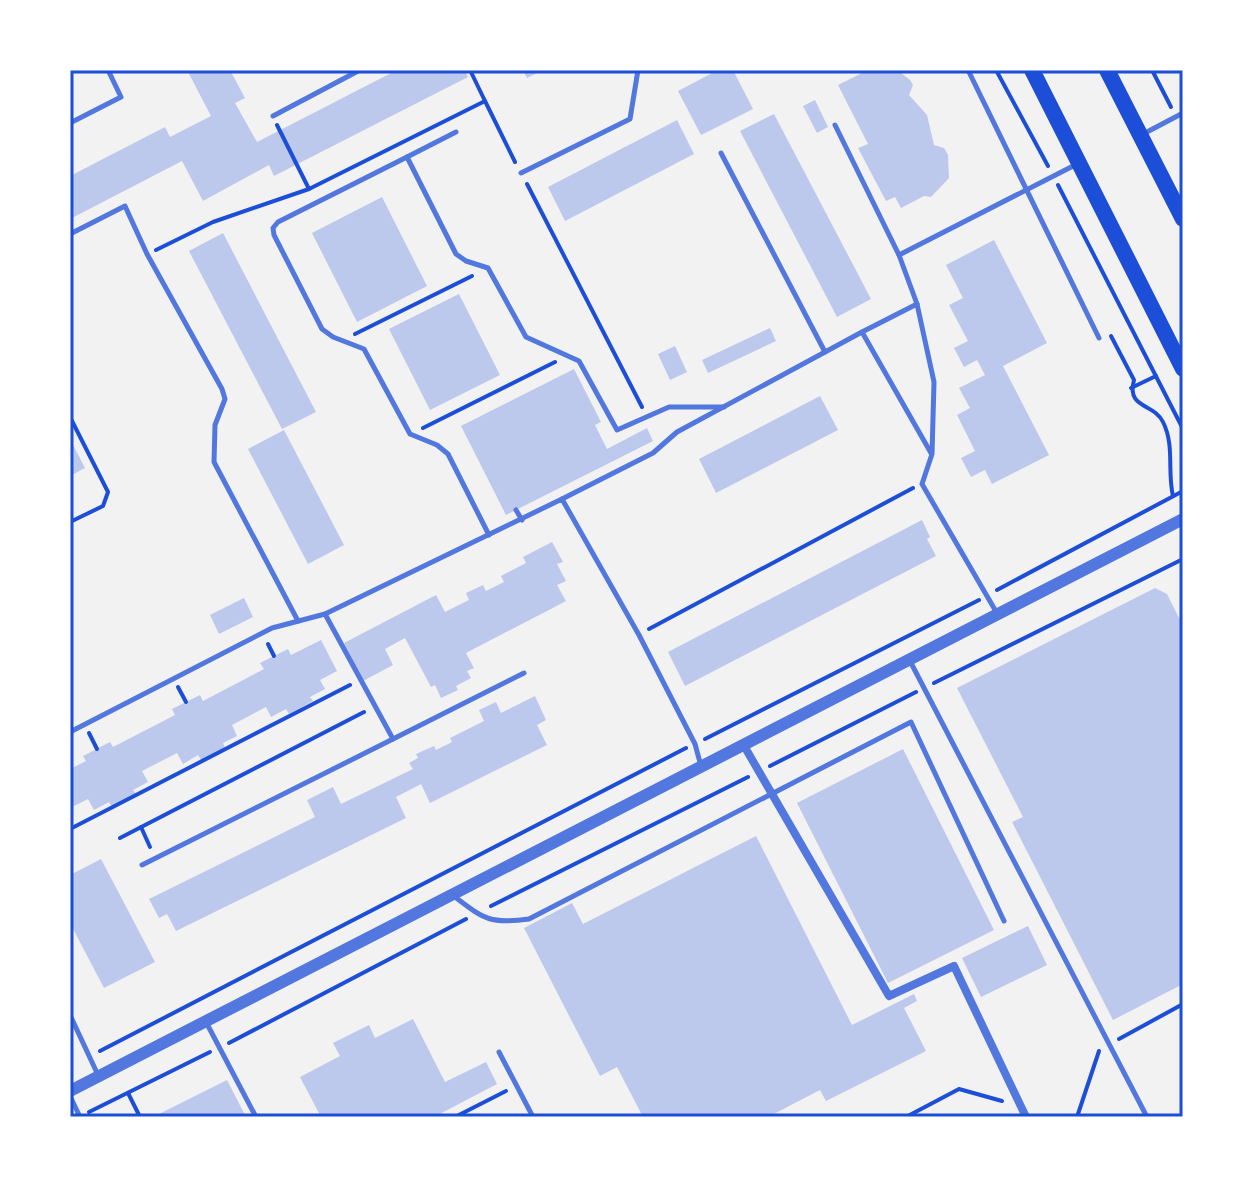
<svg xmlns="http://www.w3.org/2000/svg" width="1253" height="1187" font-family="Ubuntu,sans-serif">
	<rect width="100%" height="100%" fill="#f2f2f2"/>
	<g fill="#bdc9ec">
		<path d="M187,70H230L245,98L235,103L257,142L397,70H464L468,77L274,176L269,165L203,201L182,161L70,219V176L165,127L170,137L211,116Z"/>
		<path d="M523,70H543L527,78Z"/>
		<path d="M718,70H733L753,109L701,135L678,91Z"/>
		<path d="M862,70H897L910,80L913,85L909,95L927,115L934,145L944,148L948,155L949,178L931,197L924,196L901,208L895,197L886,201L858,148L868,144L838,85L862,73Z"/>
		<path d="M815,100L828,127L817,133L803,106Z"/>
		<path d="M774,114L871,299L837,317L740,131Z"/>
		<path d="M677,120L694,154L565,221L548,187Z"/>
		<path d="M382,197L427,286L357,322L312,233Z"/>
		<path d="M223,233L316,412L282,429L189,251Z"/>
		<path d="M994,240L1047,343L1003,366L1049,455L992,484L985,470L971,477L961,458L975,451L957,415L970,408L959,388L985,375L977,360L964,367L954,348L968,341L949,305L963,298L946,265Z"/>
		<path d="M459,294L500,375L430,410L389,329Z"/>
		<path d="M770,328L776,341L708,373L702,360Z"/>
		<path d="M675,346L687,372L670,380L658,354Z"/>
		<path d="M574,369L601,422L595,425L607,449L647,428L653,441L506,515L461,426Z"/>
		<path d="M820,396L838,430L716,493L699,459Z"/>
		<path d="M284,430L344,545L308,564L248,449Z"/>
		<path d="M70,439L85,468L70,476Z"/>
		<path d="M922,520L930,537L927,539L936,556L685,686L668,652Z"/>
		<path d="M552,542L563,562L557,564L566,581L557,585L566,601L466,653L474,668L467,671L471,678L456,686L458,690L441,698L435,685L431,687L405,638L385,649L393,665L363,681L344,643L436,595L445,612L469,600L466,593L483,585L486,591L504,582L501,576L526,563L523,557Z"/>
		<path d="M1155,588L1167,594L1183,626V984L1113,1020L1012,822L1023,817L957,688Z"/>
		<path d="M244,598L253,617L219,634L210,615Z"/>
		<path d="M321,640L337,671L320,680L325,689L310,697L313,701L289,714L286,709L271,717L266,707L232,725L237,736L223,743L225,748L201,760L198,755L183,764L177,753L142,771L148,782L133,790L136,794L112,807L109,802L94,810L88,799L70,808V769L86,761L83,756L110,742L113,747L175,715L172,709L200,695L203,701L264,669L260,663L288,649L291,655Z"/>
		<path d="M535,696L546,720L537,725L547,745L430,803L421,784L396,797L406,818L176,931L167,914L159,918L149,899L315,817L307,800L333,787L341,804L413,769L409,763L418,758L416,754L434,746L436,750L452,742L450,738L484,721L479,710L496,702L501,713Z"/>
		<path d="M903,749L994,930L888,983L797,803Z"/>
		<path d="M756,836L852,1025L914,994L917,1001L904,1008L926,1051L826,1101L820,1090L768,1117H643L617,1067L600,1076L524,928L572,903L583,924Z"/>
		<path d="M101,859L155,962L104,988L70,923V875Z"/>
		<path d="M1028,926L1047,965L981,997L962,958Z"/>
		<path d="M413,1019L445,1082L486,1062L497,1084L434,1117H321L300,1077L340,1056L333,1043L369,1025L375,1038Z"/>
		<path d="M227,1080L246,1117H153Z"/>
	</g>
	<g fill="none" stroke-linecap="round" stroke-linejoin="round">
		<g stroke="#1d4ed8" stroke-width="4">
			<path d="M470,70L485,101"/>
			<path d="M996,70L1048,166"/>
			<path d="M1152,70L1171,107"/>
			<path d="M277,125L309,189L485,101L515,162"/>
			<path d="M527,184L642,407"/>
			<path d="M1058,185L1183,429"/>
			<path d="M156,250L213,222L309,189"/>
			<path d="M355,334L472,276"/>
			<path d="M1111,336L1134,380C1126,409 1154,403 1163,422C1175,446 1167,471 1173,496"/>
			<path d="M1131,388L1156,376"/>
			<path d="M70,417L108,492L103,506L70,522"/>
			<path d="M423,428L555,362"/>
			<path d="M997,590L1183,491"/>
			<path d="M649,629L913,488"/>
			<path d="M268,644L274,656"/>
			<path d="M934,683L1183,559"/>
			<path d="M178,687L186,702"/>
			<path d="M89,733L97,749"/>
			<path d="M705,739L979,600"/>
			<path d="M770,766L916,692"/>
			<path d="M141,827L150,847"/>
			<path d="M70,829L350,685"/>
			<path d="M120,838L364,712"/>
			<path d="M491,906L748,777"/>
			<path d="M1119,1039L1183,1004"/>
			<path d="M229,1043L466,919"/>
			<path d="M100,1051L686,748"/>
			<path d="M128,1093L140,1117"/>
			<path d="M89,1112L210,1052"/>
			<path d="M455,1117L506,1091"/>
			<path d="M906,1117L959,1089L1002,1101"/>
			<path d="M1077,1117L1099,1051"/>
		</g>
		<g stroke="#5277de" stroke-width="5">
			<path d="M968,70L1099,338"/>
			<path d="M273,116L360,70"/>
			<path d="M70,123L121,97L108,70"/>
			<path d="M835,125L899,255"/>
			<path d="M1145,133L1183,113"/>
			<path d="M721,153L825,352"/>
			<path d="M407,157L456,132"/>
			<path d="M521,173L630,119L638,70"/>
			<path d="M70,234L125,206L147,254L222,389L225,399L215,425L214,462L298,621"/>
			<path d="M862,332L917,304"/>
			<path d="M562,499L653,453L677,432L862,332L931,453"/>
			<path d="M516,510L522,520"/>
			<path d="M489,535L448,454L437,445L410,434L364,349L333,337L322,329L274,235L273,228L278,222L407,157L456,254L466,261L488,268L526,337L579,361L617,430L669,407H724"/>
			<path d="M325,614L393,739L524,673"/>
			<path d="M998,615L922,484L932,454L934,382L917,304L899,255L1077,164"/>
			<path d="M910,661L1147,1117"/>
			<path d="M70,732L272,628L325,614L562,499L639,635L695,744L701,766"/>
			<path d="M142,865L393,739"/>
			<path d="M455,897C485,920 491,924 529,919L911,722L1004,921"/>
			<path d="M70,1015L98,1075"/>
			<path d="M206,1022L256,1117"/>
			<path d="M499,1052L533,1117"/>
			<path d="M70,1096L80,1117"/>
		</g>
		<path stroke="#5277de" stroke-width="8" d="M743,744L889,996L954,966L1026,1117"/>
		<path stroke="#5277de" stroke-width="12" d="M70,1091L1183,519"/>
		<g stroke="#1d4ed8" stroke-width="16">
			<path d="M1032,70L1183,369"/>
			<path d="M1107,70L1183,219"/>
		</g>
	</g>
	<rect width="1253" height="1187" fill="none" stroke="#ffffff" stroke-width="144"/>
	<rect x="72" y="72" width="1109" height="1043" fill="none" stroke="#1d4ed8" stroke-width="3"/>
</svg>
